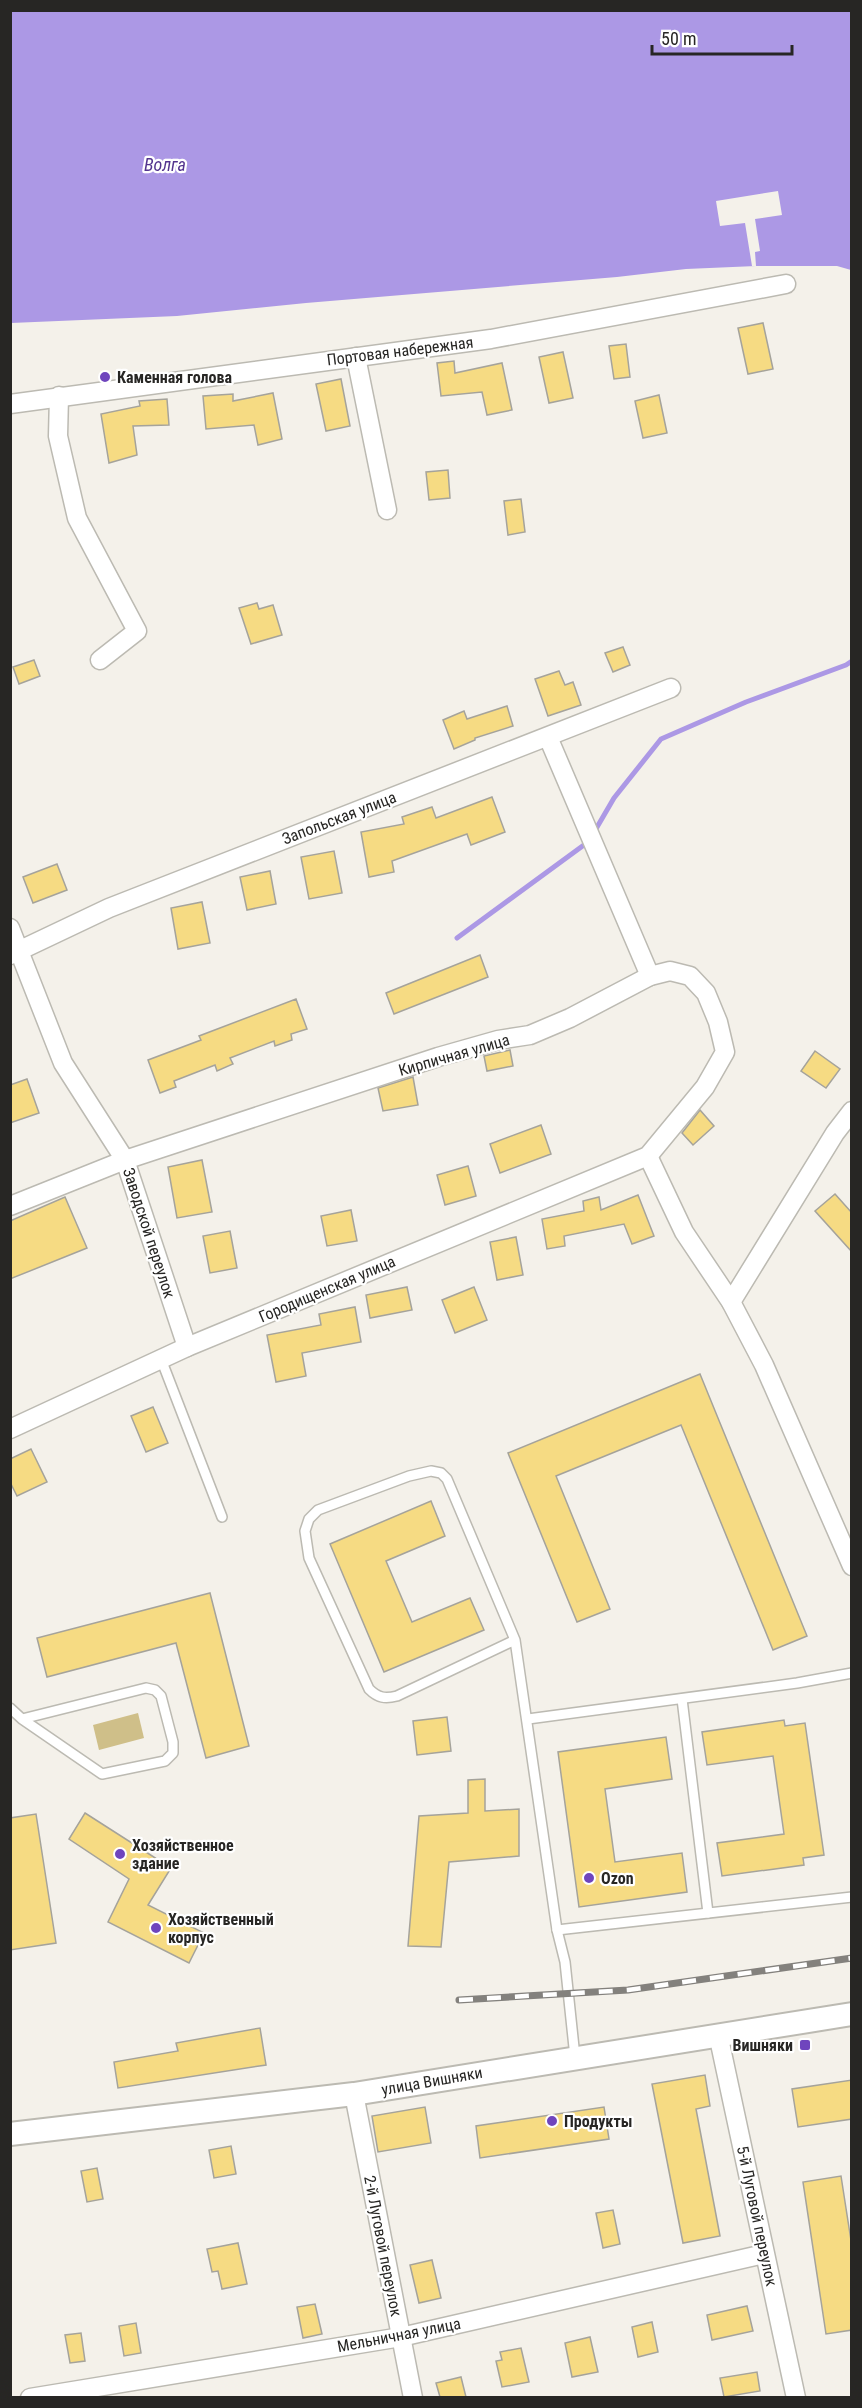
<svg xmlns="http://www.w3.org/2000/svg" width="862" height="2408" font-family="'Roboto Condensed',sans-serif">
	<rect width="100%" height="100%" fill="#f4f1ea"/>
	<path fill="#cfbf89" d="M138,1713L144,1738L99,1750L93,1725Z"/>
	<path fill="#ac98e5" d="M11,11H851V270L837,266H756L686,269L617,277L306,303L177,316L11,323Z"/>
	<path fill="#f4f1ea" d="M778,191L782,215L755,219L760,251L755,252L756,266H752L745,223L720,226L716,201Z"/>
	<g fill="none" stroke-linecap="round" stroke-linejoin="round">
		<g stroke="#ac98e5" stroke-width="5">
			<path d="M593,834L614,798L661,739L746,702L846,665L852,661"/>
			<path d="M457,938L588,842"/>
		</g>
	</g>
	<g fill="#f6db83" stroke="#a5a39b" stroke-width="1.5">
		<path d="M763,323L773,369L748,374L738,328Z"/>
		<path d="M626,344L630,377L614,379L609,346Z"/>
		<path d="M563,352L573,398L549,403L539,357Z"/>
		<path d="M454,361L455,373L502,363L512,410L487,415L482,392L441,396L437,363Z"/>
		<path d="M341,379L350,426L326,431L316,384Z"/>
		<path d="M273,393L282,439L258,445L254,425L206,429L203,396L233,394V401Z"/>
		<path d="M659,395L667,433L643,438L635,401Z"/>
		<path d="M167,399L169,425L133,426L137,455L109,463L101,414L140,406L139,401Z"/>
		<path d="M448,470L450,498L429,500L426,472Z"/>
		<path d="M521,499L525,532L508,535L504,501Z"/>
		<path d="M257,603L259,609L273,605L282,635L251,644L239,608Z"/>
		<path d="M623,647L630,665L613,672L605,653Z"/>
		<path d="M34,660L40,676L19,684L13,667Z"/>
		<path d="M559,671L565,685L573,682L581,705L548,716L535,679Z"/>
		<path d="M507,706L513,726L475,738V740L454,749L443,720L464,711L467,719Z"/>
		<path d="M492,797L505,832L471,845L467,834L392,861L394,872L369,877L361,832L404,824L402,817L432,807L436,818Z"/>
		<path d="M334,851L342,893L309,899L301,857Z"/>
		<path d="M57,864L67,890L33,903L23,877Z"/>
		<path d="M270,871L276,904L247,910L240,877Z"/>
		<path d="M202,902L210,943L178,949L171,908Z"/>
		<path d="M480,955L488,977L394,1014L386,993Z"/>
		<path d="M296,999L307,1029L291,1034L292,1040L275,1046L274,1041L230,1058L233,1064L217,1071L215,1065L174,1081L176,1087L160,1093L148,1060L201,1040L199,1036Z"/>
		<path d="M510,1050L513,1066L487,1071L484,1056Z"/>
		<path d="M815,1051L840,1069L826,1088L801,1071Z"/>
		<path d="M413,1077L418,1105L383,1111L378,1088Z"/>
		<path d="M27,1079L39,1113L10,1123V1085Z"/>
		<path d="M700,1110L714,1126L693,1145L682,1133Z"/>
		<path d="M541,1125L551,1154L500,1173L490,1144Z"/>
		<path d="M202,1160L212,1212L177,1218L168,1167Z"/>
		<path d="M468,1166L476,1196L445,1205L437,1175Z"/>
		<path d="M835,1194L852,1213V1252L815,1211Z"/>
		<path d="M638,1195L654,1236L632,1244L624,1224L564,1236L565,1246L547,1249L542,1219L584,1211L583,1201L599,1197L601,1210Z"/>
		<path d="M65,1197L87,1248L10,1279V1221Z"/>
		<path d="M351,1210L357,1241L327,1246L321,1216Z"/>
		<path d="M230,1231L237,1268L210,1273L203,1236Z"/>
		<path d="M516,1237L523,1275L497,1280L490,1242Z"/>
		<path d="M407,1287L412,1310L370,1318L366,1295Z"/>
		<path d="M474,1287L487,1320L455,1333L442,1300Z"/>
		<path d="M355,1307L361,1342L302,1353L306,1376L276,1382L267,1335L321,1325L319,1314Z"/>
		<path d="M700,1374L807,1636L773,1650L681,1425L556,1476L610,1609L577,1622L508,1453Z"/>
		<path d="M153,1407L168,1443L146,1452L131,1416Z"/>
		<path d="M31,1449L47,1482L17,1496L10,1482V1459Z"/>
		<path d="M431,1501L445,1536L386,1561L412,1622L470,1598L484,1630L384,1672L330,1544Z"/>
		<path d="M210,1593L249,1746L206,1758L176,1643L47,1677L37,1638Z"/>
		<path d="M447,1717L451,1751L417,1755L413,1721Z"/>
		<path d="M784,1720L785,1726L805,1723L824,1855L803,1858L804,1865L722,1876L717,1843L784,1834L773,1756L707,1765L702,1732Z"/>
		<path d="M666,1737L672,1779L605,1789L615,1862L682,1853L687,1892L579,1907L558,1752Z"/>
		<path d="M485,1779V1811L519,1809V1856L449,1862L441,1947L408,1946L419,1816L468,1813V1780Z"/>
		<path d="M85,1813L171,1868L148,1905L204,1933L189,1963L108,1922L129,1879L69,1839Z"/>
		<path d="M36,1814L56,1943L10,1950V1818Z"/>
		<path d="M260,2028L266,2065L118,2088L114,2062L178,2051L176,2043Z"/>
		<path d="M705,2075L710,2106L696,2109L720,2236L683,2243L652,2084Z"/>
		<path d="M852,2080V2119L798,2127L792,2089Z"/>
		<path d="M425,2107L431,2143L378,2152L372,2116Z"/>
		<path d="M604,2107L609,2139L480,2158L476,2126Z"/>
		<path d="M231,2146L236,2174L214,2178L209,2150Z"/>
		<path d="M97,2168L103,2199L87,2202L81,2171Z"/>
		<path d="M841,2176L852,2247V2330L826,2334L803,2182Z"/>
		<path d="M613,2210L620,2244L603,2248L596,2213Z"/>
		<path d="M238,2243L247,2284L222,2289L218,2271L212,2272L207,2249Z"/>
		<path d="M432,2260L441,2298L419,2303L410,2265Z"/>
		<path d="M315,2304L322,2334L303,2338L297,2307Z"/>
		<path d="M747,2306L753,2331L712,2340L707,2315Z"/>
		<path d="M652,2322L658,2352L638,2357L632,2327Z"/>
		<path d="M136,2323L141,2353L124,2356L119,2326Z"/>
		<path d="M81,2333L85,2361L70,2363L65,2335Z"/>
		<path d="M590,2337L598,2372L572,2377L565,2343Z"/>
		<path d="M521,2348L529,2382L502,2387L496,2361L502,2360L500,2352Z"/>
		<path d="M757,2372L760,2391L724,2397L720,2378Z"/>
		<path d="M461,2377L466,2397H440L436,2383Z"/>
	</g>
	<g fill="none" stroke-linecap="round" stroke-linejoin="round">
		<defs>
			<g id="service">
				<path d="M161,1359L222,1517"/>
				<path d="M515,1640L447,1479L441,1473L431,1471L409,1476L318,1510L309,1519L305,1531L309,1558L369,1689C378,1698 385,1699 397,1696L515,1640L557,1930L565,1962L575,2057"/>
				<path d="M682,1699L708,1913"/>
				<path d="M10,1708L22,1719L102,1774L165,1761L173,1753V1742L161,1696L155,1690L146,1688L22,1719"/>
				<path d="M528,1719L797,1683L852,1673"/>
				<path d="M557,1930L852,1897"/>
			</g>
			<g id="minor">
				<path d="M356,357L387,510"/>
				<path d="M59,396L58,436L77,518L137,631L100,660"/>
				<path d="M10,404L491,339L786,284"/>
				<path d="M548,737L650,976"/>
				<path d="M10,928L63,1063L125,1160L187,1347"/>
				<path d="M10,955L109,908L671,688"/>
				<path d="M648,1156L684,1232L731,1302L764,1365L852,1566"/>
				<path d="M10,1206L125,1160L438,1057L498,1040L530,1035L570,1018L650,976L670,971L690,976L706,993L718,1022L725,1052L705,1087L648,1156L187,1347L10,1429"/>
				<path d="M731,1302L835,1133L852,1111"/>
				<path d="M718,2034L796,2398"/>
				<path d="M354,2094L413,2398"/>
				<path d="M30,2398L401,2337L764,2254"/>
			</g>
			<path id="tertiary" d="M10,2134L354,2094L852,2014"/>
		</defs>
		<use href="#service" stroke="#bcbab2" stroke-width="12"/>
		<use href="#minor" stroke="#bcbab2" stroke-width="21"/>
		<use href="#tertiary" stroke="#bcbab2" stroke-width="26"/>
		<use href="#service" stroke="#fff" stroke-width="9"/>
		<use href="#minor" stroke="#fff" stroke-width="18"/>
		<use href="#tertiary" stroke="#fff" stroke-width="22"/>
		<defs>
			<path id="rail" d="M459,2000L628,1990L852,1958"/>
		</defs>
		<use href="#rail" stroke="#83817d" stroke-width="7"/>
		<use href="#rail" stroke="#fff" stroke-width="4.5" stroke-dasharray="14" stroke-linecap="butt"/>
	</g>
	<g fill="#6f45bd" stroke="#fff" stroke-width="2">
		<circle cx="105" cy="377" r="6"/>
		<circle cx="120" cy="1854" r="6"/>
		<circle cx="589" cy="1878" r="6"/>
		<circle cx="156" cy="1928" r="6"/>
		<rect x="799" y="2039" width="12" height="12" rx="3"/>
		<circle cx="552" cy="2121" r="6"/>
	</g>
	<g text-anchor="middle" dominant-baseline="central" stroke-width="4.5" stroke-linejoin="round" paint-order="stroke">
		<g font-size="16" fill="#272624" stroke="#fff">
			<text transform="translate(400 351) rotate(-7)">Портовая набережная</text>
			<text transform="translate(339 818) rotate(-21)">Запольская улица</text>
			<text transform="translate(454 1055) rotate(-16)">Кирпичная улица</text>
			<text transform="translate(149 1233) rotate(72)">Заводской переулок</text>
			<text transform="translate(327 1289) rotate(-23)">Городищенская улица</text>
			<text transform="translate(432 2081) rotate(-10)">улица Вишняки</text>
			<text transform="translate(757 2216) rotate(78)">5-й Луговой переулок</text>
			<text transform="translate(383 2246) rotate(79)">2-й Луговой переулок</text>
			<text transform="translate(399 2335) rotate(-11)">Мельничная улица</text>
		</g>
		<g font-size="16" font-weight="bold" fill="#272624" stroke="#fff" text-anchor="start">
			<text x="117" y="377">Каменная голова</text>
			<text x="132" y="1845">Хозяйственное<tspan x="132" dy="18">здание</tspan></text>
			<text x="601" y="1878">Ozon</text>
			<text x="168" y="1919">Хозяйственный<tspan x="168" dy="18">корпус</tspan></text>
			<text x="793" y="2045" text-anchor="end">Вишняки</text>
			<text x="564" y="2121">Продукты</text>
		</g>
		<g font-size="18" font-style="italic" fill="#53348e" stroke="#fff">
			<text x="165" y="164">Волга</text>
		</g>
	</g>
	<rect width="862" height="2408" fill="none" stroke="#272624" stroke-width="24"/>
	<path d="M652 45v9h140v-9" fill="none" stroke="#272624" stroke-width="3"/>
	<text x="661" y="45" font-size="18" fill="#272624" stroke="#ffffff" stroke-width="4.5" paint-order="stroke">50 m</text>
</svg>
